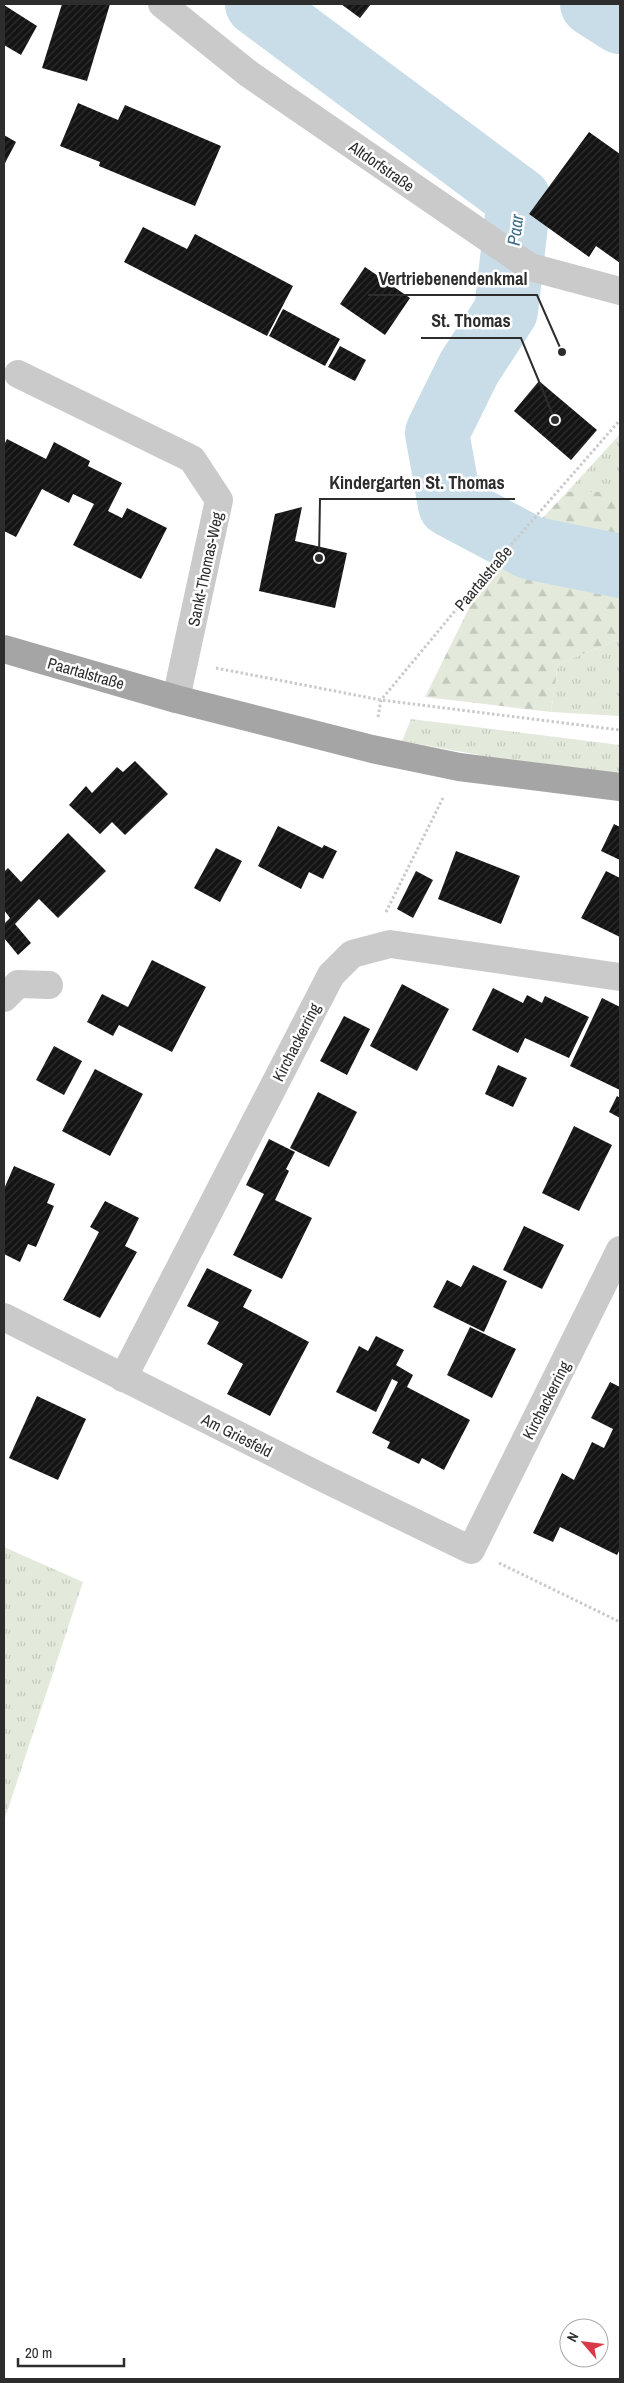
<svg xmlns="http://www.w3.org/2000/svg" width="624" height="2383" font-family="'Archivo Narrow',sans-serif">
	<defs>
		<pattern id="grass-tufts" width="24" height="20" patternUnits="userSpaceOnUse" patternTransform="scale(1.25)"><rect width="24" height="20" fill="#e3eadc"/><path d="M3 7l-1-3M5 7V3M7 7l1-3M15 17l-1-3M17 17v-4M19 17l1-3" fill="none" stroke="#c3c9bd"/></pattern>
		<pattern id="forest-firs" width="22" height="20" patternUnits="userSpaceOnUse" patternTransform="scale(1.25)"><rect width="22" height="20" fill="#e3eadc"/><path d="M5 1l3.5 6h-7zM16 11l3.5 6h-7z" fill="#c3c9bd"/></pattern>
		<pattern id="building-hatch" width="6" height="6" patternUnits="userSpaceOnUse" patternTransform="scale(1.25)"><rect width="6" height="6" fill="#141414"/><path d="M-1 1l2-2M0 6l6-6M5 7l2-2" fill="none" stroke="#2e2e2e"/></pattern>
	</defs>
	<rect width="100%" height="100%" fill="#fff"/>
	<g fill="url(#grass-tufts)">
		<path d="M620,434V492H567Z"/>
		<path d="M620,639V716L551,712L558,664Z"/>
		<path d="M411,719L620,745V776L541,766L402,741Z"/>
		<path d="M4,1547L83,1582L4,1821Z"/>
	</g>
	<path fill="url(#forest-firs)" d="M567,492H620V639L558,664L551,712L425,697L482,582Z"/>
	<g fill="none" stroke-linecap="round" stroke-linejoin="round">
		<g stroke="#c9dde9" stroke-width="64">
			<path d="M257,4L519,199L506,311L469,368L437,433L450,505L531,548L620,566"/>
			<path d="M592,4L620,22"/>
		</g>
	</g>
	<g fill="url(#building-hatch)">
		<path d="M62,4H110L87,81L42,68Z"/>
		<path d="M341,4H371L360,18Z"/>
		<path d="M4,5L37,26L21,55L4,45Z"/>
		<path d="M78,103L118,120L125,105L221,146L195,206L99,166L100,162L60,146Z"/>
		<path d="M589,132L620,154V263L596,246L589,257L529,214Z"/>
		<path d="M4,135L16,142L4,165Z"/>
		<path d="M143,227L187,249L195,234L293,286L267,336L124,262Z"/>
		<path d="M365,267L410,298L385,335L340,304Z"/>
		<path d="M283,309L340,339L325,366L269,336Z"/>
		<path d="M340,346L366,360L355,381L328,367Z"/>
		<path d="M539,381L597,430L571,460L514,411Z"/>
		<path d="M7,439L46,459L54,442L90,461L88,466L122,483L108,511L122,518L127,508L167,528L141,579L73,545L94,504L73,494L69,503L42,489L16,537L4,531V445Z"/>
		<path d="M302,507L295,541L347,553L335,608L259,591L275,514Z"/>
		<path d="M135,761L168,794L125,835L112,822L100,834L69,805L86,786L92,793L117,767L123,772Z"/>
		<path d="M614,824L620,827V860L601,851Z"/>
		<path d="M278,826L322,848L324,845L337,851L323,879L309,872L301,889L258,866Z"/>
		<path d="M68,833L106,871L58,918L39,899L15,924L31,943L18,955L4,938V924L10,918L4,910V872L8,868L21,882Z"/>
		<path d="M216,848L242,861L220,902L194,888Z"/>
		<path d="M456,851L520,876L501,924L438,899Z"/>
		<path d="M416,871L433,880L413,918L397,909Z"/>
		<path d="M606,871L620,878V937L581,918Z"/>
		<path d="M152,960L206,987L172,1052L119,1025L113,1036L87,1022L102,994L128,1007Z"/>
		<path d="M402,984L449,1009L417,1071L370,1046Z"/>
		<path d="M493,988L523,1003L527,995L542,1003L545,996L589,1017L569,1058L525,1038L518,1053L472,1030Z"/>
		<path d="M602,998L620,1007V1090L570,1066Z"/>
		<path d="M344,1016L370,1029L347,1075L320,1061Z"/>
		<path d="M54,1046L82,1061L64,1095L36,1080Z"/>
		<path d="M498,1065L527,1078L513,1107L485,1094Z"/>
		<path d="M95,1069L143,1094L110,1156L62,1131Z"/>
		<path d="M318,1092L357,1112L329,1167L290,1148Z"/>
		<path d="M617,1096L620,1098V1118L609,1112Z"/>
		<path d="M574,1126L612,1145L579,1211L542,1193Z"/>
		<path d="M269,1139L295,1152L286,1169L289,1171L275,1200L312,1218L282,1279L233,1255L264,1194L246,1185Z"/>
		<path d="M14,1166L55,1184L47,1203L54,1206L36,1247L28,1244L20,1262L4,1254V1189Z"/>
		<path d="M105,1201L139,1218L125,1246L137,1252L100,1318L63,1300L99,1232L90,1227Z"/>
		<path d="M524,1226L564,1245L542,1289L503,1270Z"/>
		<path d="M473,1265L507,1281L484,1332L433,1307L447,1280L461,1287Z"/>
		<path d="M207,1268L252,1290L243,1307L309,1342L270,1416L227,1394L243,1364L207,1344L219,1322L187,1306Z"/>
		<path d="M470,1327L516,1349L492,1398L447,1375Z"/>
		<path d="M376,1336L404,1350L396,1365L413,1375L407,1387L470,1420L444,1470L422,1458L419,1464L387,1448L390,1442L372,1433L398,1382L392,1379L376,1412L336,1392L359,1346L368,1351Z"/>
		<path d="M610,1382L620,1387V1549L617,1555L560,1527L553,1542L533,1533L562,1473L574,1480L592,1442L604,1448L613,1429L591,1418Z"/>
		<path d="M37,1396L86,1419L58,1480L9,1458Z"/>
	</g>
	<g fill="none" stroke-linecap="round" stroke-linejoin="round">
		<g stroke="#cacaca" stroke-width="3" stroke-dasharray="2.5 2.5" stroke-linecap="butt">
			<path d="M216,668L381,700L620,730"/>
			<path d="M378,717L381,700L489,570L620,420"/>
			<path d="M386,912L444,796"/>
			<path d="M499,1563L620,1622"/>
		</g>
		<g stroke="#cacaca" stroke-width="28">
			<path d="M162,4L249,74L530,267L620,291"/>
			<path d="M18,374L192,459L219,500L176,699"/>
			<path d="M4,998L18,984L49,985"/>
			<path d="M4,1317L319,1476L471,1550L620,1250"/>
			<path d="M123,1378L331,975L352,954L390,944L620,977"/>
		</g>
		<path stroke="#a5a5a5" stroke-width="28" d="M4,649L176,699L372,749L459,767L620,787"/>
	</g>
	<g text-anchor="middle" dominant-baseline="central" stroke-width="5" stroke-linejoin="round" paint-order="stroke">
		<g font-size="16" fill="#2d2d2d" stroke="#fff">
			<text transform="translate(382 166) rotate(35)">Altdorfstraße</text>
			<text transform="translate(205 569) rotate(-78)">Sankt-Thomas-Weg</text>
			<text transform="translate(483 578) rotate(-50)">Paartalstraße</text>
			<text transform="translate(86 673) rotate(16)">Paartalstraße</text>
			<text transform="translate(296 1042) rotate(-63)">Kirchackerring</text>
			<text transform="translate(546 1400) rotate(-63)">Kirchackerring</text>
			<text transform="translate(237 1435) rotate(27)">Am Griesfeld</text>
		</g>
		<g font-size="18" font-style="italic" fill="#416e8a" stroke="#fff">
			<text transform="translate(515 230) rotate(-83)">Paar</text>
		</g>
	</g>
	<path fill="none" stroke="#2d2d2d" stroke-width="2" d="M562 352L537 295H368M555 420L521 338H421M319 558L320 499H515"/>
	<g fill="#2d2d2d" stroke="#fff" stroke-width="2">
		<circle cx="562" cy="352" r="5"/>
		<circle cx="555" cy="420" r="5"/>
		<circle cx="319" cy="558" r="5"/>
	</g>
	<g font-size="18" text-anchor="middle" font-weight="bold" fill="#2d2d2d" stroke="#fff" stroke-width="5" stroke-linejoin="round" paint-order="stroke">
		<text x="453" y="285">Vertriebenendenkmal</text>
		<text x="471" y="327">St. Thomas</text>
		<text x="417" y="489">Kindergarten St. Thomas</text>
	</g>
	<rect width="624" height="2383" fill="none" stroke="#2d2d2d" stroke-width="10"/>
	<g transform="translate(584 2343) rotate(298)"><circle r="24" fill="#ffffff" stroke="#ababab"/>
	<path d="M0-4L9 19L0 12L-9 19Z" fill="#da3a47"/>
	<text y="-8" font-size="14" font-weight="bold" text-anchor="middle" fill="#2d2d2d">N</text>
	</g>
	<path d="M18 2358v8h106v-8" fill="none" stroke="#2d2d2d" stroke-width="2.5"/>
	<text x="25" y="2358" font-size="15" fill="#2d2d2d" stroke="#ffffff" stroke-width="4" paint-order="stroke">20 m</text>
</svg>
